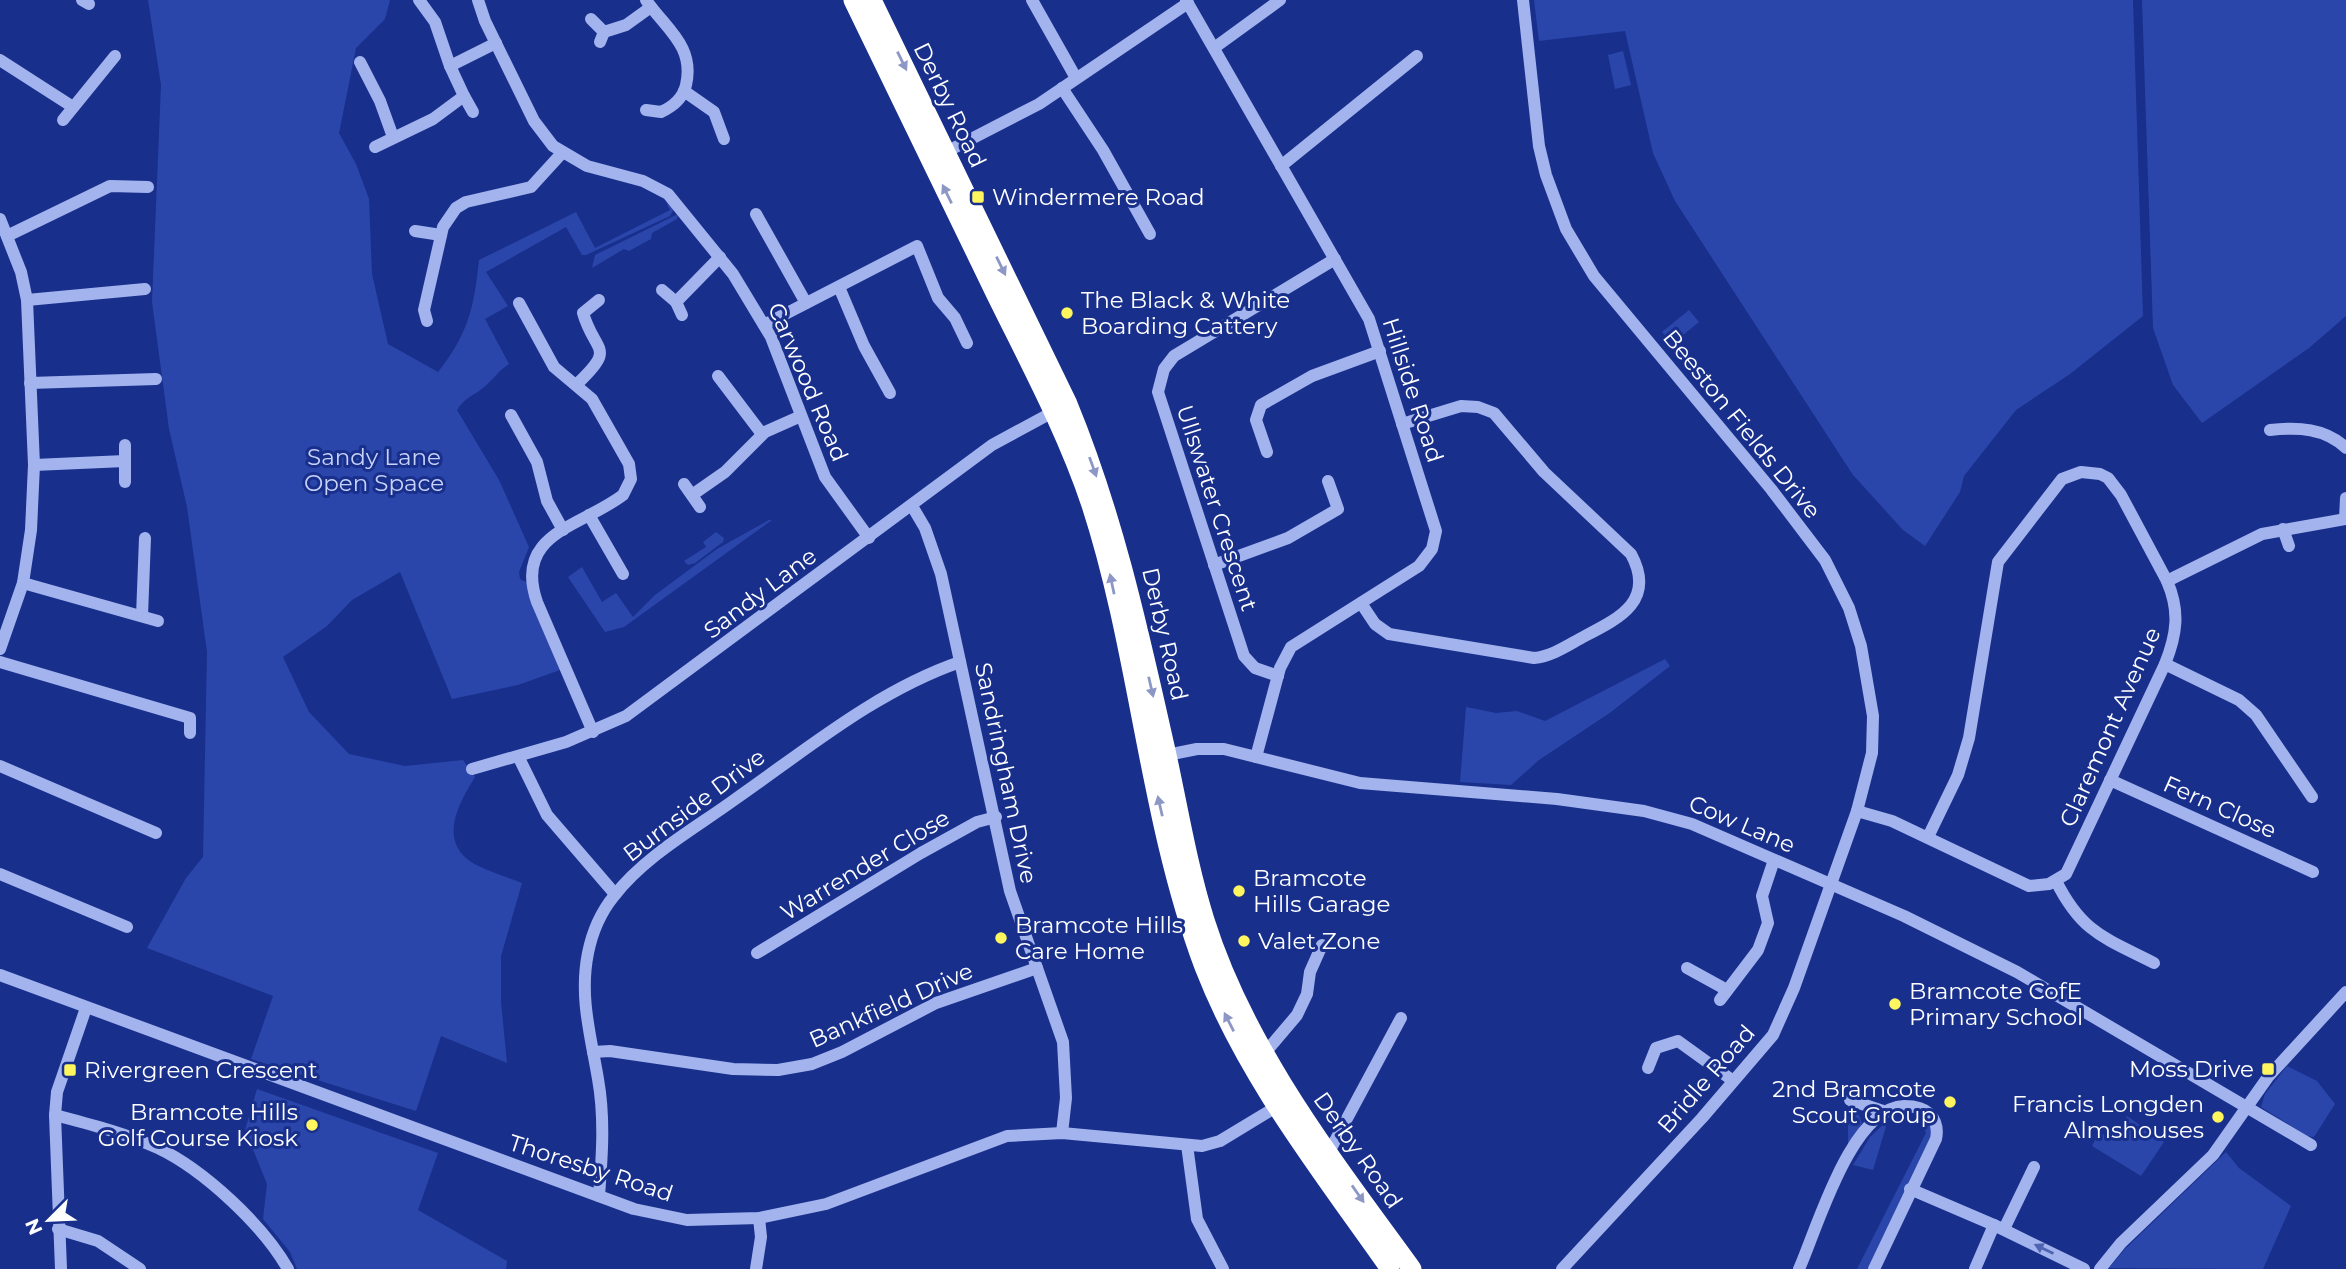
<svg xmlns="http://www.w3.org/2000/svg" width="2346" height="1269" font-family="Montserrat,sans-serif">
	<rect width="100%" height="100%" fill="#182f8c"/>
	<g fill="#2b46aa">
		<path d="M148,0H390L385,19L356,48L339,133L356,164L369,199L372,274L388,344L438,372C468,334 474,308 479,260L576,212L595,248L670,210L666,202L674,209L670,216L586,255H582L566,227L486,272L508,306L485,319L509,364C498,371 493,380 483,388C473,396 464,398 457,410L499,480L529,547L519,572L520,579L526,582L560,670L518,685L452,699L400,572L352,600L327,626L283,657L309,712L349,754L405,766L463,760L475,777C461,800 440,835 466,858C476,868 508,877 522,883L501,956V1002L507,1063L441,1036L416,1111L251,1059L273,996L147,948L186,878L203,857L207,652L187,507L169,429L152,302L161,85Z"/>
		<path d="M1534,0H2133L2143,316L2070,374L2016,410L1964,476L1960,492L1925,546L1903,530L1853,475L1675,201L1653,153L1625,31L1539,41Z"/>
		<path d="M2142,0H2346V316L2309,348L2202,423L2173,385L2153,328Z"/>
		<path d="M1623,51L1631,85L1615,89L1608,55Z"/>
		<path d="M678,214L677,219L652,233L651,239L629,251L624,249L592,268L595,255Z"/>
		<path d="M1689,310L1699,322L1672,344L1662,332Z"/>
		<path d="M769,520H772L624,627L605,632L568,577L582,567L602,602L616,593L633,617L655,595L717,549Z"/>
		<path d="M716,532L724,538L723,542L695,563L688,565L684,561L706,547L703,542Z"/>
		<path d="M1665,659L1670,666L1611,712L1539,760L1511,785L1460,782L1466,707L1496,713L1517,711L1545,721Z"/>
		<path d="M2287,1066L2317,1081L2335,1104L2314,1137L2307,1136L2261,1107L2265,1094Z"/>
		<path d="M257,1089L438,1153L418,1210L507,1261L506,1269H297L290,1252L263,1219L267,1184L245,1130Z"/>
		<path d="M1848,1103L1855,1106L1862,1123L1848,1146Z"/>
		<path d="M1904,1110L1925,1115L1933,1130L1932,1136L1869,1269H1857L1926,1133L1917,1115Z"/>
		<path d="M2127,1116L2164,1142L2141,1176L2092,1146L2099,1132L2112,1139Z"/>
		<path d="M1888,1120L1873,1170L1853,1165L1870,1137Z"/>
		<path d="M2226,1152L2239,1168L2291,1206L2263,1269L2109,1268L2125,1249Z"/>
	</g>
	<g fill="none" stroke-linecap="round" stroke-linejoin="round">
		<g stroke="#a2b3ee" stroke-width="12">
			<path d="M82,0L89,4"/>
			<path d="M419,0L435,22L450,66"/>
			<path d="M478,0L485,21L534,121L553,146L587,166L643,181L668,194L733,274L771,337L825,477L869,538"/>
			<path d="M1032,0L1076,78"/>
			<path d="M1186,0L1369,319L1436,531L1432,549L1419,566L1291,647L1280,668L1256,757"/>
			<path d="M1523,0L1539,146L1546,175L1566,229L1594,276L1771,489L1825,560L1849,608L1861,646L1873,716L1872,753L1857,811L1794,988L1773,1035L1702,1118L1562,1269"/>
			<path d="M591,19L604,32L600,42"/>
			<path d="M604,32L626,25L651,7"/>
			<path d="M1214,48L1280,0"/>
			<path d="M0,60L73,107"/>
			<path d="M360,62L380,101L393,137"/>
			<path d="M1062,88L1103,150L1150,234"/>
			<path d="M684,91L714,112L724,139"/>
			<path d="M464,96L473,112"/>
			<path d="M646,110L661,112C672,107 683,98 686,85C695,46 666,29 646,0"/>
			<path d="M63,120L115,56"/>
			<path d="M375,147L433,119L464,96L450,66L496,43"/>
			<path d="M946,152L1039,104L1188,3"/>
			<path d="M1281,166L1417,56"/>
			<path d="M756,214L806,303"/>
			<path d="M0,219L21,272L27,300L34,465L31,530L23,583L0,649"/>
			<path d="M415,231L441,235"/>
			<path d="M7,236L110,186L148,187"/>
			<path d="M839,287L864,346L890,393"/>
			<path d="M662,290L676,302L682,315"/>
			<path d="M27,300L145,289"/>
			<path d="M676,302L720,257"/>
			<path d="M519,303L554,367L592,399L629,464L631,479L623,495C581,527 513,533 537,602L593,732"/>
			<path d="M427,321L424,310L443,227L456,208L466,202L531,187L562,153"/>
			<path d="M764,325L917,246L938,298L955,318L967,343"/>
			<path d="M718,376L762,434"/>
			<path d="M30,383L156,379"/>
			<path d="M577,384C617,346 595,354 583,313L599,300"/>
			<path d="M511,415L537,462L547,501L563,530"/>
			<path d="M2270,430C2298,427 2325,428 2346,448"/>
			<path d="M125,445V482"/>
			<path d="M1267,452L1256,420L1261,405L1312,376L1380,351"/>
			<path d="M34,465L125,461"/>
			<path d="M684,484L700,507"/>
			<path d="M692,495L725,472L765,432L801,416"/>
			<path d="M912,506L925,528L941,574L1010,891L1063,1042L1066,1098L1062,1133"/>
			<path d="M589,515L623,574"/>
			<path d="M2345,519L2346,498"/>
			<path d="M2283,529L2289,546"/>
			<path d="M1214,565L1288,538L1338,509L1328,481"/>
			<path d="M2167,581L2262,534L2346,519"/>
			<path d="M23,583L158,621"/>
			<path d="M1361,603L1375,624L1389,634L1534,658C1553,656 1568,645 1585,636C1620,618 1656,600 1631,554L1544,472L1494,413L1478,407L1461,406L1402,424"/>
			<path d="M142,616L145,538"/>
			<path d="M0,662L190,718V733"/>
			<path d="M2165,664L2239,700L2256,715L2312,797"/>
			<path d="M1278,676L1255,668L1244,656L1158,392L1164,369L1174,356L1335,259"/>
			<path d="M1167,755L1197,749H1224L1360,783L1557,799L1644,811L1692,824L1904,916L2017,972L2311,1145"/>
			<path d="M519,758L547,815L615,894"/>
			<path d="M0,766L156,833"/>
			<path d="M472,769L566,742L626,716L992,445L1053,412"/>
			<path d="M2110,780L2313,872"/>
			<path d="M1857,811L1892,821L2029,886L2049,884L2066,874L2165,664C2177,634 2180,611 2167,581L2121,495L2108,478L2100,474L2081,472L2062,479L1998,562L1969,738L1958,775L1928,837"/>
			<path d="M0,874L127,927"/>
			<path d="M2056,881C2082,933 2105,938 2154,963"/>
			<path d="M757,953L921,853L977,822L996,817"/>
			<path d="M1687,968L1727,990"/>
			<path d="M0,975L634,1209L687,1220L759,1218L826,1204L1007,1136L1062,1133L1202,1146L1220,1141L1281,1104"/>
			<path d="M1720,1000L1758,950L1768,923L1762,896L1774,860"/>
			<path d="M593,1052L610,1051L733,1069L778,1070L812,1064L842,1052L936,1003L1037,968"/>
			<path d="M1264,1054L1297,1015L1307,994L1310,972L1322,945"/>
			<path d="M1648,1068L1656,1048L1678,1041L1732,1080"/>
			<path d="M1850,1100L1886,1112"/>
			<path d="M55,1115C89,1124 125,1133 158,1148C204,1170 263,1225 288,1269"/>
			<path d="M1187,1145L1197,1219L1223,1269"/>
			<path d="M1329,1152L1401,1018"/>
			<path d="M1910,1189L1994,1225L1975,1269"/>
			<path d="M599,1196C602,1157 605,1118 598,1079C591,1037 579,997 588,953C592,933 601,912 614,896C645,856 694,829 734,800C806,750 876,691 960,662"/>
			<path d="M1994,1225L2084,1269"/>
			<path d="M58,1229L98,1241L140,1269"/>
			<path d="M2004,1229L2034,1167"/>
			<path d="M61,1269L55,1115L57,1092L86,1008"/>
			<path d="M756,1269L761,1237L759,1218"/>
			<path d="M1799,1269C1817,1229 1851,1108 1904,1106C1913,1106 1923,1107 1930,1114C1936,1121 1938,1130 1936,1139L1874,1269"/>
			<path d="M2100,1269L2121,1243L2213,1155L2268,1077L2346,992"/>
		</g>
		<g stroke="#fff" stroke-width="19">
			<path d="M853,0C901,98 948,197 996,295C1030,364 1067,433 1091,505C1140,656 1148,818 1204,967C1247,1078 1322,1172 1390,1269"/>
			<path d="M872,0L1068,404C1115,518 1140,635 1167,755C1179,810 1188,866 1205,920C1246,1050 1333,1160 1412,1269"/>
		</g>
	</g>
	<defs><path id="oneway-solid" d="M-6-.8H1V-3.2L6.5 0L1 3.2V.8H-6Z" transform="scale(1.75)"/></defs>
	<g fill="#8c97c6">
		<use href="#oneway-solid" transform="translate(902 61) rotate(64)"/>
		<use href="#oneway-solid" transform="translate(947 194) rotate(-116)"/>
		<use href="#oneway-solid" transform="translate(1001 266) rotate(64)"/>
		<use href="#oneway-solid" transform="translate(1093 467) rotate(70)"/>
		<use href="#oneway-solid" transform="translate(1112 584) rotate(-102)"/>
		<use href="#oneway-solid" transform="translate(1151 687) rotate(77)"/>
		<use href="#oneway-solid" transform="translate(1160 806) rotate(-103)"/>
		<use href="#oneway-solid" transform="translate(1229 1022) rotate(-117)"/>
		<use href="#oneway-solid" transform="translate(1358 1194) rotate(55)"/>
	</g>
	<use fill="#4f64b3" href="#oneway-solid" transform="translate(2044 1249) rotate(-154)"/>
	<g fill="#fff65f" stroke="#182f8c" stroke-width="2.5">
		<rect x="971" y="190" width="14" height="14" rx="3.5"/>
		<circle cx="1067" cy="313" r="7"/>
		<circle cx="1239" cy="891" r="7"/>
		<circle cx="1001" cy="938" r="7"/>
		<circle cx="1244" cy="941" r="7"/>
		<circle cx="1895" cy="1004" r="7"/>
		<rect x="2261" y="1062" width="14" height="14" rx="3.5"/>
		<rect x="63" y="1063" width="14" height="14" rx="3.5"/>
		<circle cx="1950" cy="1102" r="7"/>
		<circle cx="2218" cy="1117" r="7"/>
		<circle cx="312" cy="1125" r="7"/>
	</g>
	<g text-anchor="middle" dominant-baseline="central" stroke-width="6" stroke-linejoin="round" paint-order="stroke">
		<g font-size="23" fill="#fff" stroke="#182f8c">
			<text transform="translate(950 105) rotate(64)">Derby Road</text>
			<text transform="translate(808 382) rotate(67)">Carwood Road</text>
			<text transform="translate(1413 390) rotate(72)">Hillside Road</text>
			<text transform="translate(1742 424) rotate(51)">Beeston Fields Drive</text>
			<text transform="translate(1217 508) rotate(72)">Ullswater Crescent</text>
			<text transform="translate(760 593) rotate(-37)">Sandy Lane</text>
			<text transform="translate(1165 634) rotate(77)">Derby Road</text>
			<text transform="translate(2110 727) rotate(-66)">Claremont Avenue</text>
			<text transform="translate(1006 773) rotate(78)">Sandringham Drive</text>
			<text transform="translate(694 805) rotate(-37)">Burnside Drive</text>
			<text transform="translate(2220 807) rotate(24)">Fern Close</text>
			<text transform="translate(1742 824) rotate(23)">Cow Lane</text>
			<text transform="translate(865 865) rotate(-31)">Warrender Close</text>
			<text transform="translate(891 1005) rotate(-24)">Bankfield Drive</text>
			<text transform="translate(1706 1079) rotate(-49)">Bridle Road</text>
			<text transform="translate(1358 1150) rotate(55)">Derby Road</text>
			<text transform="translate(591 1168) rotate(18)">Thoresby Road</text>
		</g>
		<g font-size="23" fill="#fff" stroke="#182f8c" text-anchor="start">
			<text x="992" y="197">Windermere Road</text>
			<text x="1081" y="300">The Black &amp; White<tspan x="1081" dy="26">Boarding Cattery</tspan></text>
			<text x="1253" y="878">Bramcote<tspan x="1253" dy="26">Hills Garage</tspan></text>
			<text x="1015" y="925">Bramcote Hills<tspan x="1015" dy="26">Care Home</tspan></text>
			<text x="1258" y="941">Valet Zone</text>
			<text x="1909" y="991">Bramcote CofE<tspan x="1909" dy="26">Primary School</tspan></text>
			<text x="2254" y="1069" text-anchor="end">Moss Drive</text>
			<text x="84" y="1070">Rivergreen Crescent</text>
			<text x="1936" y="1089" text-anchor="end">2nd Bramcote<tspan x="1936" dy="26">Scout Group</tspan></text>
			<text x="2204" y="1104" text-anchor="end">Francis Longden<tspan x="2204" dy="26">Almshouses</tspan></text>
			<text x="298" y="1112" text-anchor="end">Bramcote Hills<tspan x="298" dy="26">Golf Course Kiosk</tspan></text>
		</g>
		<g font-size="23" fill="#c8d3fa" stroke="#182f8c">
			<text x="374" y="457">Sandy Lane<tspan x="374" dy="26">Open Space</tspan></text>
		</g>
	</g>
	<g transform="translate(49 1220) rotate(246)" stroke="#182f8c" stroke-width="5" paint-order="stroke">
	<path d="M0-5L12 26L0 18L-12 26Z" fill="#ffffff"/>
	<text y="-10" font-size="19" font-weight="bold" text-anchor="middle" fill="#ffffff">N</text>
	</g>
</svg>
